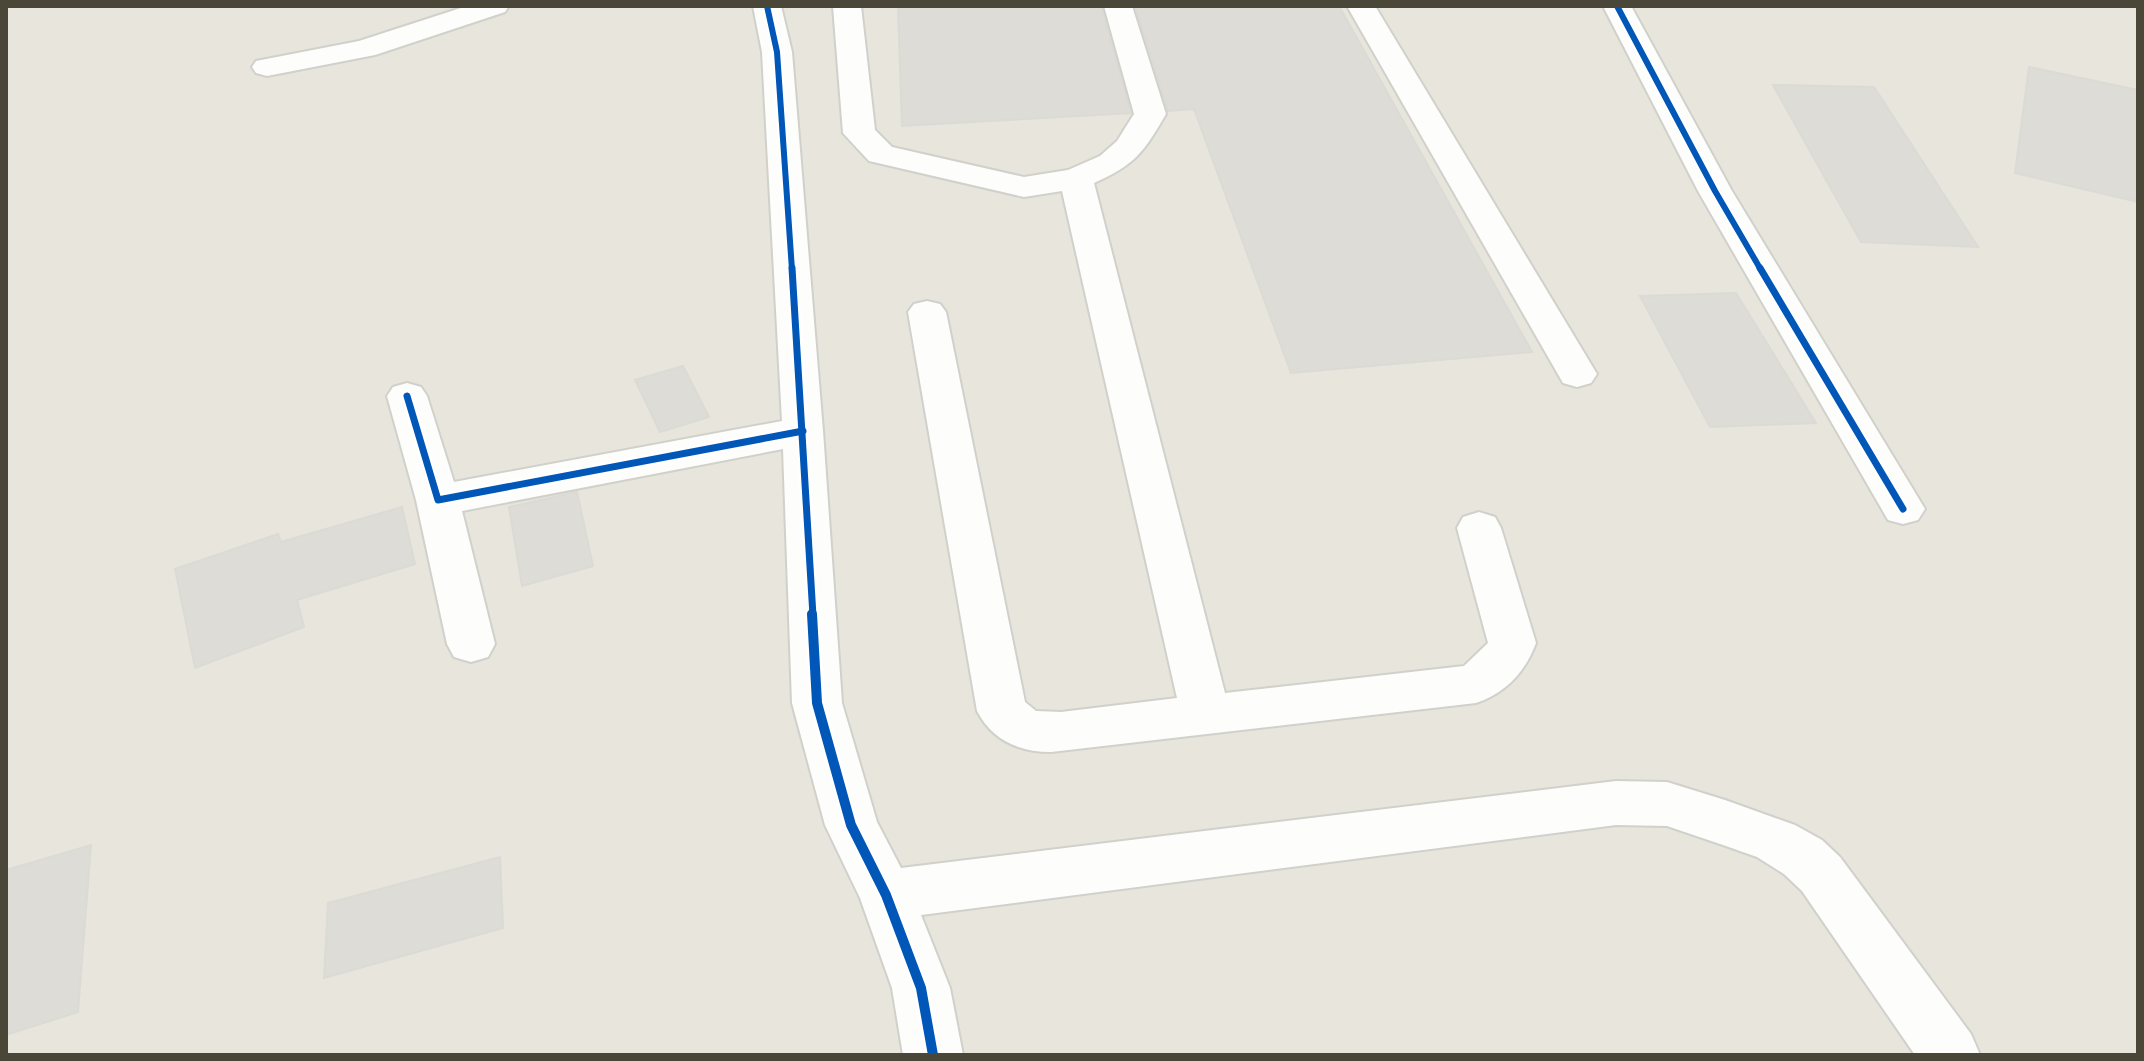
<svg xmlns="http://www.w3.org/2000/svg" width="2144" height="1061" font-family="'Roboto Condensed',sans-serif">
	<rect width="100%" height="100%" fill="#f3f3ee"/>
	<rect fill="#e7e5dc" x="6" y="6" width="2132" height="1049"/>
	<g fill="#dddcd6" stroke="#dbdad4" stroke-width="2">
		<path d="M898,6H1101L1131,113L902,126Z"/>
		<path d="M1135,6H1339L1532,352L1291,373L1194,109L1168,111Z"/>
		<path d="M2029,67L2138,90V202L2015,173Z"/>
		<path d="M1773,85L1874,87L1978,247L1861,242Z"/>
		<path d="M1736,293L1816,423L1710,427L1640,296Z"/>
		<path d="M683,366L709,417L660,432L635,380Z"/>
		<path d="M577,492L593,566L522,586L509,507Z"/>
		<path d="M402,507L415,564L297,600L304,627L195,668L175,569L278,534L281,542Z"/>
		<path d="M91,845L78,1012L6,1035V870Z"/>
		<path d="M500,857L503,928L324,978L328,903Z"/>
	</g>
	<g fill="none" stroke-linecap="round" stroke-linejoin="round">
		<defs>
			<g id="minor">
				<path d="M467,6H509L505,12L375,55L267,76L256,73L252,67L256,61L359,41Z"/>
				<path d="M753,6H781L792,52L823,431L842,703L877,822L901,868L1616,781L1667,782L1725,800L1795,825L1822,840L1840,857L1971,1034L1980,1055H1915L1802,891L1784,874L1757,857L1723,845L1667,826L1616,825L921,915L950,988L963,1055H903L892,988L860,898L825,825L792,703L783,449L462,511L495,644L488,657L471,662L454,657L447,644L416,500L387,396L393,387L407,383L421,387L427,396L454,482L782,421L762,52Z"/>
				<path d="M833,6H861L875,130L892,147L1024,177L1068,170L1100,156L1117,141L1134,114L1104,6H1132L1166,114C1143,153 1136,164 1094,183L1225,693L1464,666L1488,643L1457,528L1463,517L1479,512L1495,517L1501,528L1536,643C1525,672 1506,693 1476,703L1051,752C1019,752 992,740 977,711L908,312L914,304L927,301L940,304L946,312L1025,702L1036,711L1061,712L1177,698L1062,191L1024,197L869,161L843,133Z"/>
				<path d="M1347,6H1375L1597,374L1591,383L1577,387L1563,383Z"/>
				<path d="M1603,6H1631L1732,191L1925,509L1918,520L1903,524L1888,520L1698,191Z"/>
			</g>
		</defs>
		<use href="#minor" stroke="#d1d1cb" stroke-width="4"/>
		<use href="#minor" fill="#fdfdfc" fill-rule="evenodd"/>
		<defs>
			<g id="cycleway-far2">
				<path d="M767,6L777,52L792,270"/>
				<path d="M1617,6L1715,191L1761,270"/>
			</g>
			<g id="cycleway-far1">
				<path d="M792,268L813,616"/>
				<path d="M1760,268L1903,509"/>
				<path d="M407,396L438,500L803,431"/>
			</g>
			<path id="cycleway" d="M812,614L817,703L851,825L886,895L921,988L933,1055"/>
		</defs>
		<use href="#cycleway-far2" stroke="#fff" stroke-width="10"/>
		<use href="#cycleway-far1" stroke="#fff" stroke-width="12"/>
		<use href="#cycleway" stroke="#fff" stroke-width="15"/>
		<use href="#cycleway-far2" stroke="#0057b8" stroke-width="6"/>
		<use href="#cycleway-far1" stroke="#0057b8" stroke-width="7"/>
		<use href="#cycleway" stroke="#0057b8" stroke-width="10"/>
	</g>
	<rect width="2144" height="1061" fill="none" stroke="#4a4739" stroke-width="16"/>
</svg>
